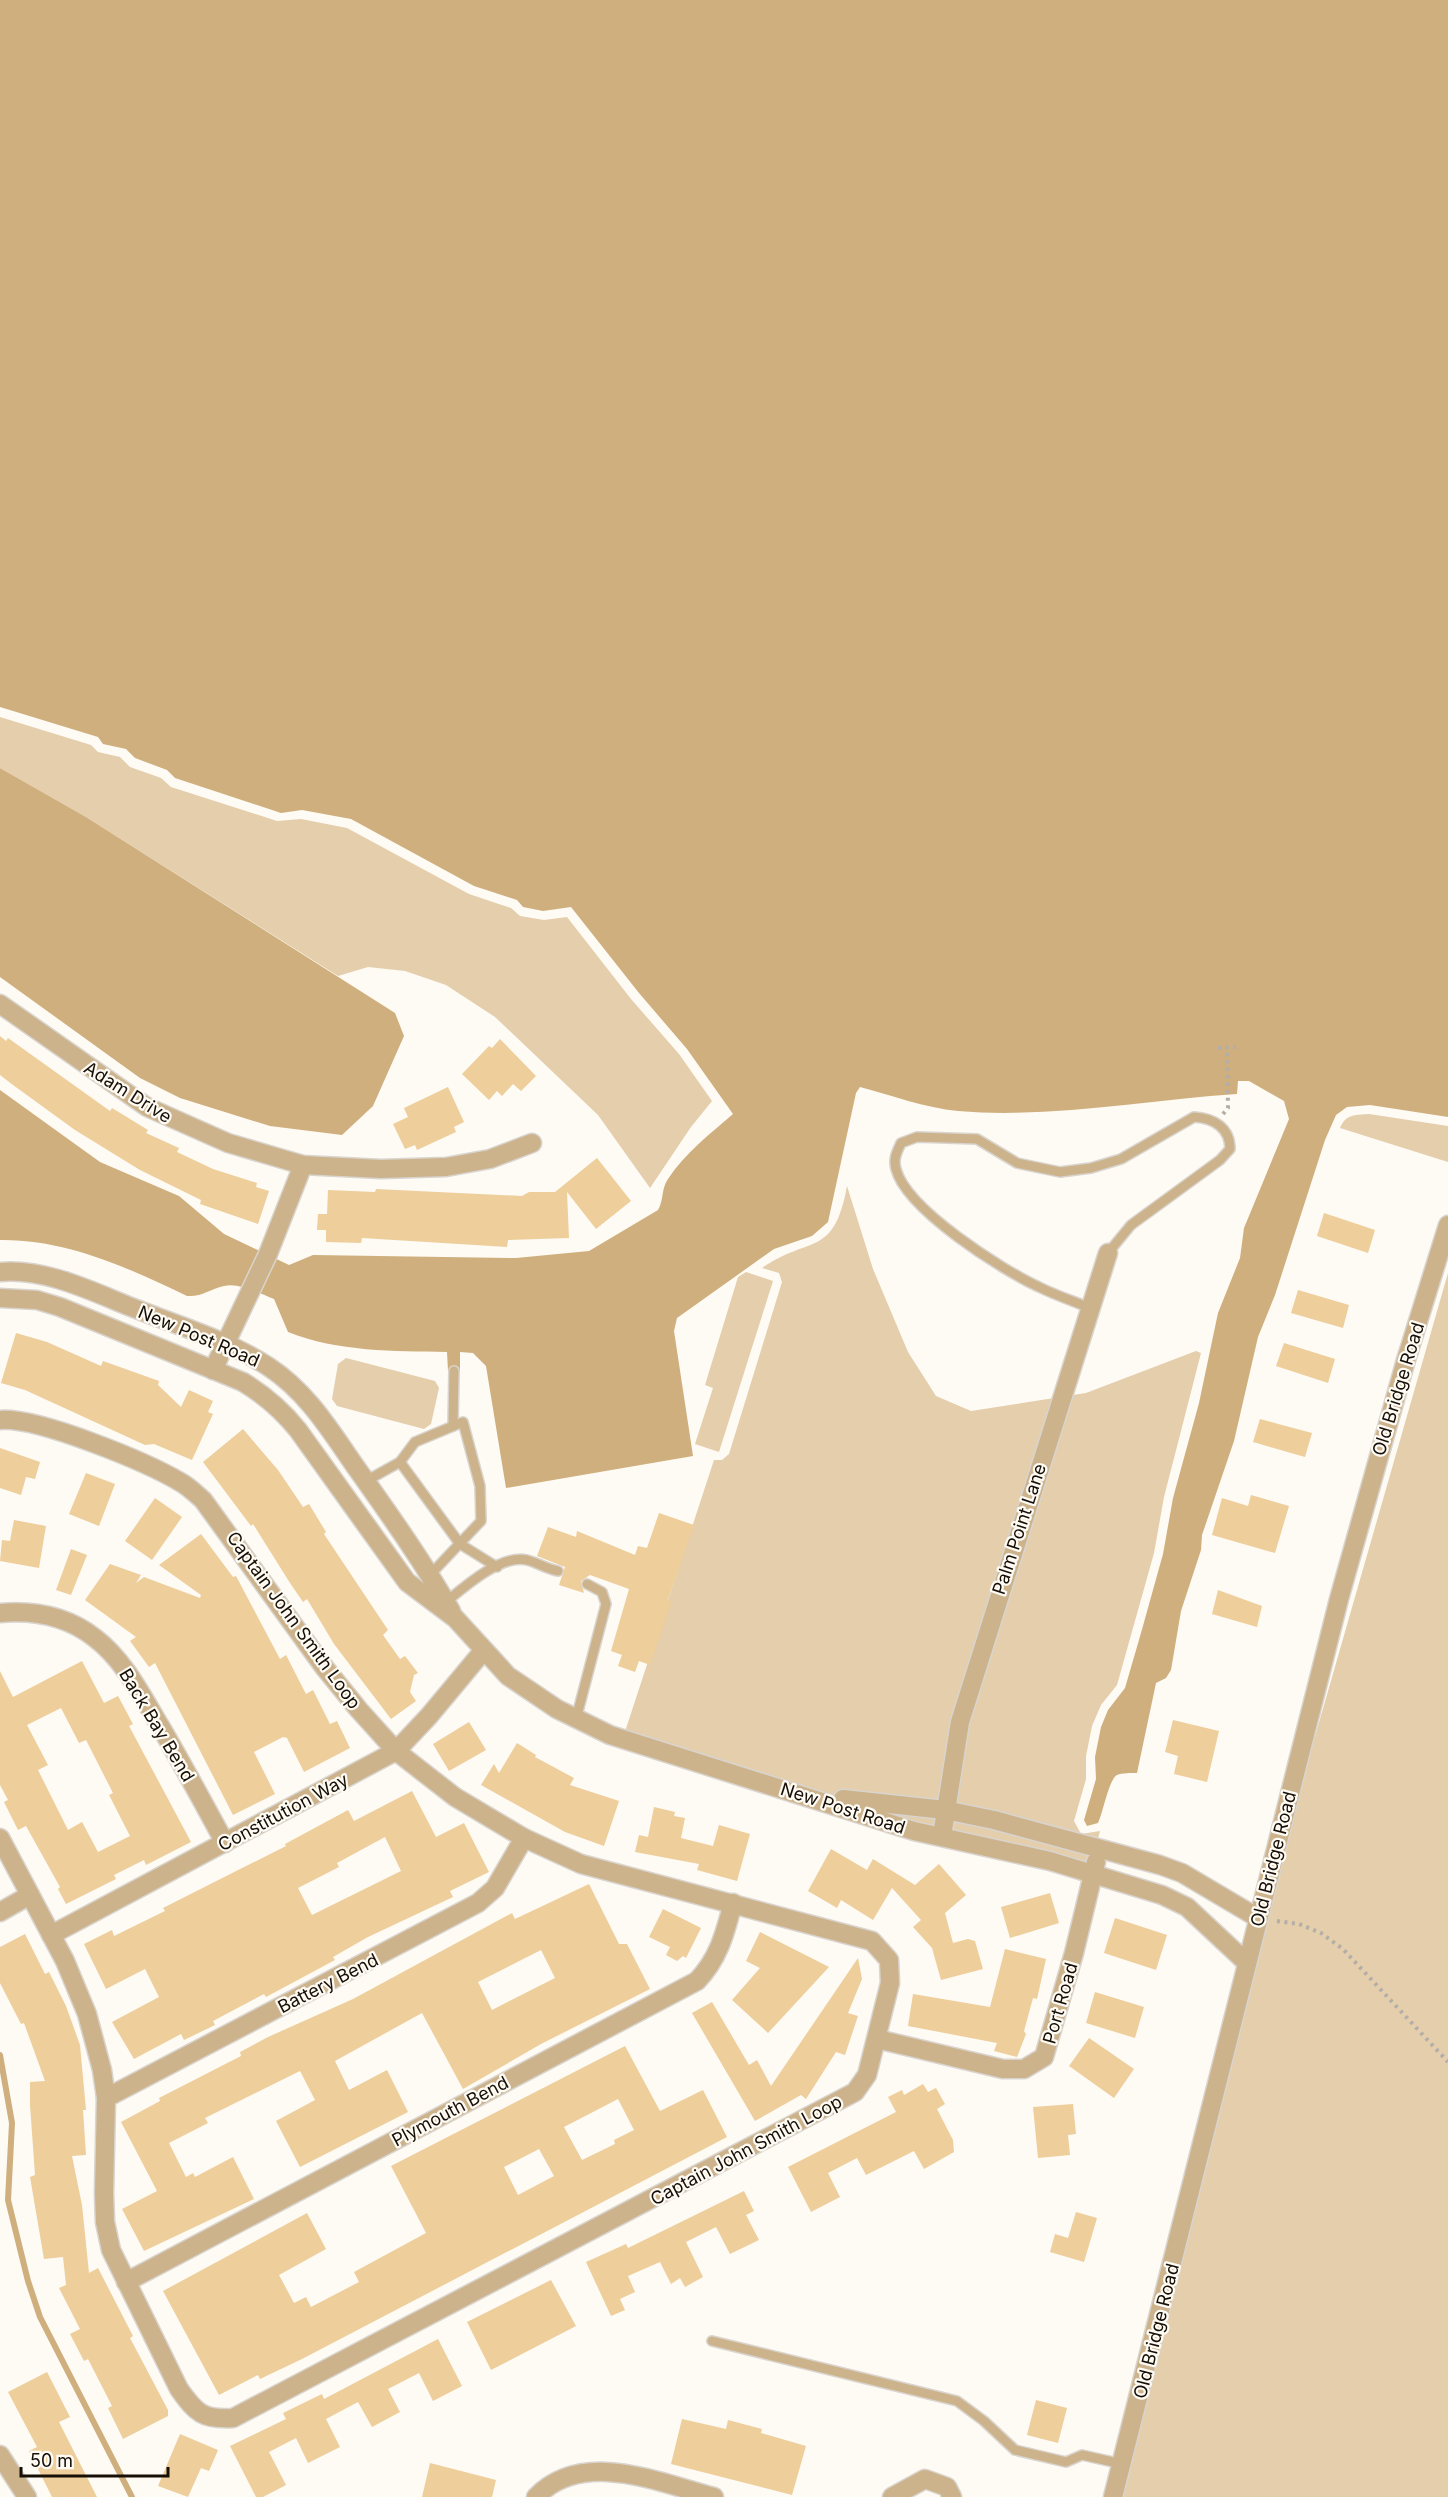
<svg xmlns="http://www.w3.org/2000/svg" width="1448" height="2497" font-family="Inter,sans-serif">
	<rect width="100%" height="100%" fill="#fefaf4"/>
	<g fill="#e4ceac">
		<path d="M0,717L91,745L98,752L120,757L130,767L161,778L171,787L277,821L301,819L347,828L469,894L511,908L520,916L544,920L567,917L631,999L679,1054L712,1101L691,1127L650,1188L598,1115L495,1017L446,985L405,971L368,967L338,976L86,817L0,768Z"/>
		<path d="M1369,1114L1448,1126V1162L1340,1128C1346,1114 1355,1115 1369,1114Z"/>
		<path d="M847,1186L873,1269L908,1352L936,1396L971,1411L1086,1393L1196,1351L1201,1353L1164,1497L1154,1553L1117,1685L1101,1705L1092,1726L1086,1756V1779L1074,1821L1081,1834L1100,1831L1090,1870L620,1747L714,1460H722L729,1454L782,1282L779,1273L762,1268C810,1235 834,1258 847,1186Z"/>
		<path d="M746,1272L773,1281L719,1452L695,1444L713,1388L705,1385L738,1277Z"/>
		<path d="M1448,1273V2497H1116L1251,1913L1316,1733Z"/>
		<path d="M346,1358L435,1381L439,1388L431,1424L424,1429L337,1406L332,1399L338,1364Z"/>
	</g>
	<g fill="#cfaf7d">
		<path d="M0,0H1448V1117L1370,1105L1347,1107L1336,1115L1325,1140L1275,1295L1258,1337L1234,1441L1202,1535L1201,1550L1181,1611L1171,1670L1166,1678L1156,1683L1137,1773C1131,1773 1122,1773 1117,1775C1109,1779 1103,1813 1098,1823L1087,1826L1084,1820L1096,1779L1095,1757L1101,1727L1108,1710L1125,1688L1141,1633L1163,1554L1173,1498L1199,1403L1218,1313L1240,1258L1244,1228L1289,1119L1284,1101L1249,1081H1238L1237,1094C1146,1100 1048,1119 958,1111C925,1108 891,1095 860,1087L856,1093L828,1222L812,1236L774,1249L677,1318L674,1331L693,1456L506,1488L486,1366L473,1353L460,1352V1371H448L447,1352C394,1351 338,1352 288,1332L274,1299C260,1294 239,1282 224,1286C210,1289 202,1297 187,1296C129,1268 66,1239 0,1240V1090L100,1162L179,1196L224,1234L289,1265L313,1255L516,1258L589,1251L658,1210C664,1200 661,1189 668,1179C684,1154 711,1133 733,1114L687,1049L639,993L571,907L543,911L523,907L517,900L474,886L351,819L302,810L281,813L175,778L167,770L135,758L126,749L103,744L98,737L0,707Z"/>
		<path d="M0,768L86,817L395,1013L404,1036L373,1106L342,1135L270,1126L180,1098L140,1078L0,977Z"/>
	</g>
	<g fill="none" stroke-linecap="round" stroke-linejoin="round">
		<path stroke="#cfaf7d" stroke-width="6" d="M0,2055L12,2123L8,2200L28,2281L40,2317L132,2497"/>
	</g>
	<g fill="#eece9b" fill-rule="evenodd">
		<path d="M0,1036L6,1041L8,1038L110,1111L112,1108L148,1130L146,1133L179,1148L177,1152L213,1169L257,1183L256,1187L269,1191L258,1224L200,1204L201,1200L140,1170L75,1130L13,1085L0,1075Z"/>
		<path d="M500,1039L536,1076L521,1091L513,1084L502,1096L497,1091L489,1100L462,1074L489,1046L492,1048Z"/>
		<path d="M448,1087L464,1122L454,1127L456,1132L417,1150L415,1145L405,1149L393,1124L408,1117L404,1108Z"/>
		<path d="M597,1158L631,1201L596,1229L567,1192L569,1238L508,1240L507,1247L362,1238L361,1243L326,1242V1230H317L318,1214H327L328,1190L375,1192L376,1189L522,1196L529,1192H555Z"/>
		<path d="M1324,1213L1375,1230L1368,1253L1317,1236Z"/>
		<path d="M1298,1290L1349,1305L1343,1328L1291,1313Z"/>
		<path d="M16,1333L47,1342L101,1366L103,1361L159,1381L158,1385L181,1407L189,1390L213,1401L208,1412L213,1414L192,1460L154,1444L145,1445L25,1390L1,1383Z"/>
		<path d="M1284,1343L1335,1359L1328,1383L1276,1366Z"/>
		<path d="M1260,1419L1312,1433L1305,1457L1253,1442Z"/>
		<path d="M243,1429L278,1470L303,1507L309,1504L326,1532L324,1534L388,1630L383,1635L400,1659L405,1656L418,1673L414,1675L410,1692L416,1701L391,1719L334,1644L307,1599L303,1602L290,1583L253,1524L251,1526L203,1462Z"/>
		<path d="M0,1448L40,1462L35,1479L26,1477L21,1495L0,1488Z"/>
		<path d="M86,1473L115,1484L99,1526L69,1514Z"/>
		<path d="M1251,1495L1289,1506L1275,1553L1212,1535L1222,1498L1248,1506Z"/>
		<path d="M155,1498L182,1517L152,1560L125,1541Z"/>
		<path d="M659,1513L694,1525L668,1600L672,1601L650,1665L639,1661L635,1672L618,1666L622,1655L611,1651L629,1589L590,1575L581,1581L584,1593L559,1585L565,1567L537,1556L548,1527L576,1537L577,1531L635,1555L638,1546L647,1548Z"/>
		<path d="M14,1520L46,1526L39,1568L0,1561L2,1540L10,1541Z"/>
		<path d="M201,1534L233,1577L236,1576L280,1659L286,1655L306,1694L313,1690L330,1724L337,1721L350,1748L304,1772L287,1738L283,1737L254,1752L275,1794L233,1815L155,1663L149,1667L130,1641L136,1637L85,1600L110,1564L141,1575L136,1583L144,1577L200,1598L201,1595L159,1565Z"/>
		<path d="M71,1549L87,1555L71,1595L56,1590Z"/>
		<path d="M1218,1590L1262,1606L1257,1627L1212,1614Z"/>
		<path d="M82,1661L104,1703L118,1696L133,1724L129,1726L191,1842L146,1865L144,1860L114,1875L116,1879L66,1904L58,1889L60,1887L26,1826L18,1830L4,1802L8,1800L0,1785V1671L13,1697ZM61,1708L79,1743L86,1740L113,1793L109,1795L130,1836L98,1852L82,1822L68,1830L38,1770L48,1765L27,1725Z"/>
		<path d="M1173,1720L1219,1731L1207,1782L1174,1774L1178,1756L1165,1752Z"/>
		<path d="M469,1722L486,1750L449,1771L433,1744Z"/>
		<path d="M517,1743L536,1755L535,1757L574,1778L570,1785L619,1801L604,1846L565,1832L481,1785L494,1764L499,1773Z"/>
		<path d="M412,1791L436,1837L464,1823L489,1872L450,1891L453,1897L368,1937L333,1957L335,1960L266,1997L264,1994L213,2021L215,2025L184,2040L181,2034L134,2059L112,2022L159,1997L145,1969L106,1989L84,1944L112,1930L114,1936L165,1911L163,1908L286,1846L285,1844L348,1810L354,1821ZM385,1837L401,1871L312,1915L298,1888L339,1867L337,1863Z"/>
		<path d="M654,1807L675,1812L674,1816L685,1818L681,1838L713,1846L719,1825L750,1834L737,1881L697,1870L699,1864L635,1852L639,1835L648,1837Z"/>
		<path d="M831,1849L867,1870L873,1859L915,1885L939,1864L966,1895L945,1913L953,1943L968,1939L975,1941L983,1969L941,1980L932,1948L913,1927L921,1920L892,1888L873,1920L841,1900L837,1908L808,1891Z"/>
		<path d="M589,1884L619,1944H627L650,1989L541,2044L463,2089L422,2013L335,2061L349,2090L387,2070L408,2112L300,2167L276,2121L315,2100L300,2071L205,2118L208,2123L169,2143L186,2177L193,2173L195,2177L233,2157L254,2199L144,2251L122,2209L157,2191L121,2122L160,2101L159,2098L241,2056L240,2052L268,2037L353,1999L512,1913L515,1919ZM541,1950L555,1978L492,2010L478,1982Z"/>
		<path d="M1050,1893L1059,1923L1010,1938L1001,1907Z"/>
		<path d="M663,1909L701,1928L686,1958L683,1956L677,1961L666,1955L670,1947L649,1937Z"/>
		<path d="M1115,1918L1167,1935L1156,1970L1104,1953Z"/>
		<path d="M760,1932L829,1967L768,2033L732,2000L760,1968L746,1961Z"/>
		<path d="M25,1934L45,1974L49,1972L66,2006L80,2045L86,2110H83L86,2155L72,2156L82,2205L89,2273L98,2268L133,2336L130,2338L168,2410V2416L123,2439L108,2408L112,2406L88,2359L84,2361L70,2334L80,2329L59,2288L66,2285L63,2257L44,2259L30,2177L35,2175L30,2105V2082L45,2081L24,2023L21,2024L0,1983V1947Z"/>
		<path d="M1005,1949L1046,1959L1037,1999L1033,1998L1024,2031L1026,2034L1017,2057L994,2051L997,2043L908,2026L913,1994L990,2007Z"/>
		<path d="M858,1958L862,1979L848,2013L858,2016L845,2055L836,2052L806,2099L801,2095L755,2121L692,2013L712,2002L749,2065L757,2060L771,2086Z"/>
		<path d="M1095,1992L1144,2007L1135,2038L1086,2023Z"/>
		<path d="M1089,2038L1134,2069L1114,2098L1069,2066Z"/>
		<path d="M625,2046L660,2111L703,2090L727,2137L302,2359L260,2379L258,2375L219,2395L163,2291L307,2213L326,2249L279,2275L294,2303L306,2297L311,2307L359,2282L354,2272L426,2233L391,2166ZM618,2099L634,2130L614,2140L615,2144L582,2160L564,2127ZM539,2149L554,2176L518,2195L504,2167Z"/>
		<path d="M923,2084L928,2092L936,2088L945,2104L937,2109L953,2140L954,2152L924,2169L914,2151L866,2175L857,2158L828,2173L840,2197L811,2212L788,2167L896,2112L888,2097L902,2090L904,2095Z"/>
		<path d="M1073,2104L1076,2134L1068,2135L1070,2155L1038,2158L1033,2107Z"/>
		<path d="M744,2191L754,2211L746,2215L759,2240L730,2254L716,2227L686,2242L703,2277L685,2287L680,2278L671,2284L660,2262L628,2276L635,2292L620,2299L625,2310L611,2316L586,2262L626,2244L628,2248Z"/>
		<path d="M1076,2212L1097,2218L1084,2262L1050,2252L1055,2234L1068,2238Z"/>
		<path d="M551,2280L576,2326L491,2370L467,2322Z"/>
		<path d="M438,2339L462,2386L433,2401L419,2373L388,2389L400,2412L372,2427L358,2402L326,2419L340,2447L308,2463L296,2438L269,2452L286,2485L263,2497H256L230,2446L286,2419L283,2413L322,2394L324,2399Z"/>
		<path d="M47,2372L70,2417L59,2422L97,2497H52L29,2451L37,2447L8,2392Z"/>
		<path d="M1036,2400L1067,2408L1058,2443L1027,2435Z"/>
		<path d="M682,2419L726,2429L728,2420L762,2429L761,2433L806,2446L792,2495L671,2464Z"/>
		<path d="M180,2434L218,2450L209,2471L201,2468L188,2497L158,2486Z"/>
		<path d="M430,2463L496,2480L492,2497H422Z"/>
	</g>
	<g fill="none" stroke-linecap="round" stroke-linejoin="round">
		<defs>
			<g id="service">
				<path d="M1090,1308C1073,1301 1055,1295 1039,1287C1002,1270 906,1209 896,1169C893,1159 897,1152 901,1143L917,1137L977,1139L1017,1163L1060,1172L1091,1168L1121,1159L1194,1117C1214,1118 1230,1128 1230,1149L1220,1160L1131,1225L1108,1253"/>
				<path d="M453,1426L454,1371"/>
				<path d="M400,1462L460,1544L497,1567"/>
				<path d="M366,1481L400,1462L415,1442L463,1422L480,1486L481,1521L430,1575"/>
				<path d="M446,1602C464,1587 501,1554 527,1560C538,1563 547,1569 558,1571"/>
				<path d="M576,1719L606,1604L602,1592L587,1584"/>
				<path d="M712,2341L957,2401L984,2421L1015,2450L1066,2462L1082,2455L1122,2464"/>
			</g>
			<g id="minor">
				<path d="M0,1004L147,1107L228,1143L303,1165L381,1169L446,1167L490,1159L532,1143"/>
				<path d="M0,1272C45,1268 91,1291 131,1307C176,1325 228,1340 269,1367C307,1392 330,1430 355,1466C389,1514 422,1560 451,1611"/>
				<path d="M0,1298L37,1300L60,1307L243,1382C266,1396 282,1410 298,1430L407,1582L455,1618L508,1676L557,1709L610,1735L914,1831L1050,1861L1162,1895L1187,1907L1247,1963"/>
				<path d="M213,1370L268,1254L303,1165"/>
				<path d="M0,1420C38,1417 147,1462 182,1483C189,1487 196,1494 203,1500L324,1667L359,1710L396,1751L455,1797L524,1838L581,1864L872,1941L889,1960L890,1983L867,2075L855,2092L233,2418C203,2420 196,2413 179,2389L111,2250L105,2222L104,2193L106,2098L102,2070L87,2014L65,1961L0,1838"/>
				<path d="M0,1613C35,1610 67,1616 95,1638C124,1660 142,1696 160,1726C183,1765 204,1804 225,1843"/>
				<path d="M843,1799L945,1810L994,1820L1160,1865L1182,1873L1258,1918"/>
				<path d="M942,1836L960,1722L1108,1253"/>
				<path d="M0,1912L30,1895"/>
				<path d="M51,1935L396,1751L429,1716L484,1650"/>
				<path d="M877,2039L1003,2069H1024L1044,2057L1074,1953L1096,1862"/>
				<path d="M106,2098L478,1903L495,1888L524,1838"/>
				<path d="M126,2282L697,1981C719,1958 725,1933 733,1903"/>
				<path d="M0,2455L27,2497"/>
				<path d="M536,2497C583,2448 659,2483 714,2497"/>
				<path d="M892,2497L925,2479L947,2487L952,2497"/>
				<path d="M1113,2497L1339,1599L1406,1360L1448,1225"/>
			</g>
		</defs>
		<use href="#service" stroke="#d9d4ce" stroke-width="12"/>
		<use href="#minor" stroke="#d9d4ce" stroke-width="21"/>
		<g stroke="#b3aea7" stroke-width="4" stroke-dasharray="3 4.5" stroke-linecap="butt">
			<path d="M1218,1048L1236,1047"/>
			<path d="M1223,1114L1228,1108L1227,1048"/>
			<path d="M1277,1921L1299,1924L1321,1933L1343,1949L1448,2062"/>
		</g>
		<use href="#service" stroke="#ccb38b" stroke-width="9"/>
		<use href="#minor" stroke="#ccb38b" stroke-width="18"/>
	</g>
	<g text-anchor="middle" dominant-baseline="central" stroke-width="4.5" stroke-linejoin="round" paint-order="stroke">
		<g font-size="18" fill="#160f06" stroke="#fefaf4">
			<text transform="translate(128 1092) rotate(32)">Adam Drive</text>
			<text transform="translate(199 1336) rotate(23)">New Post Road</text>
			<text transform="translate(1398 1389) rotate(-73)">Old Bridge Road</text>
			<text transform="translate(1019 1529) rotate(-72)">Palm Point Lane</text>
			<text transform="translate(294 1620) rotate(54)">Captain John Smith Loop</text>
			<text transform="translate(157 1725) rotate(59)">Back Bay Bend</text>
			<text transform="translate(843 1808) rotate(18)">New Post Road</text>
			<text transform="translate(283 1812) rotate(-28)">Constitution Way</text>
			<text transform="translate(1273 1859) rotate(-76)">Old Bridge Road</text>
			<text transform="translate(328 1983) rotate(-27)">Battery Bend</text>
			<text transform="translate(1060 2003) rotate(-74)">Port Road</text>
			<text transform="translate(450 2111) rotate(-28)">Plymouth Bend</text>
			<text transform="translate(746 2150) rotate(-28)">Captain John Smith Loop</text>
			<text transform="translate(1156 2331) rotate(-76)">Old Bridge Road</text>
		</g>
	</g>
	<path d="M21 2467v9h147v-9" fill="none" stroke="#160f06" stroke-width="3"/>
	<text x="30" y="2467" font-size="18" fill="#160f06" stroke="#fefaf4" stroke-width="4.5" paint-order="stroke">50 m</text>
</svg>
